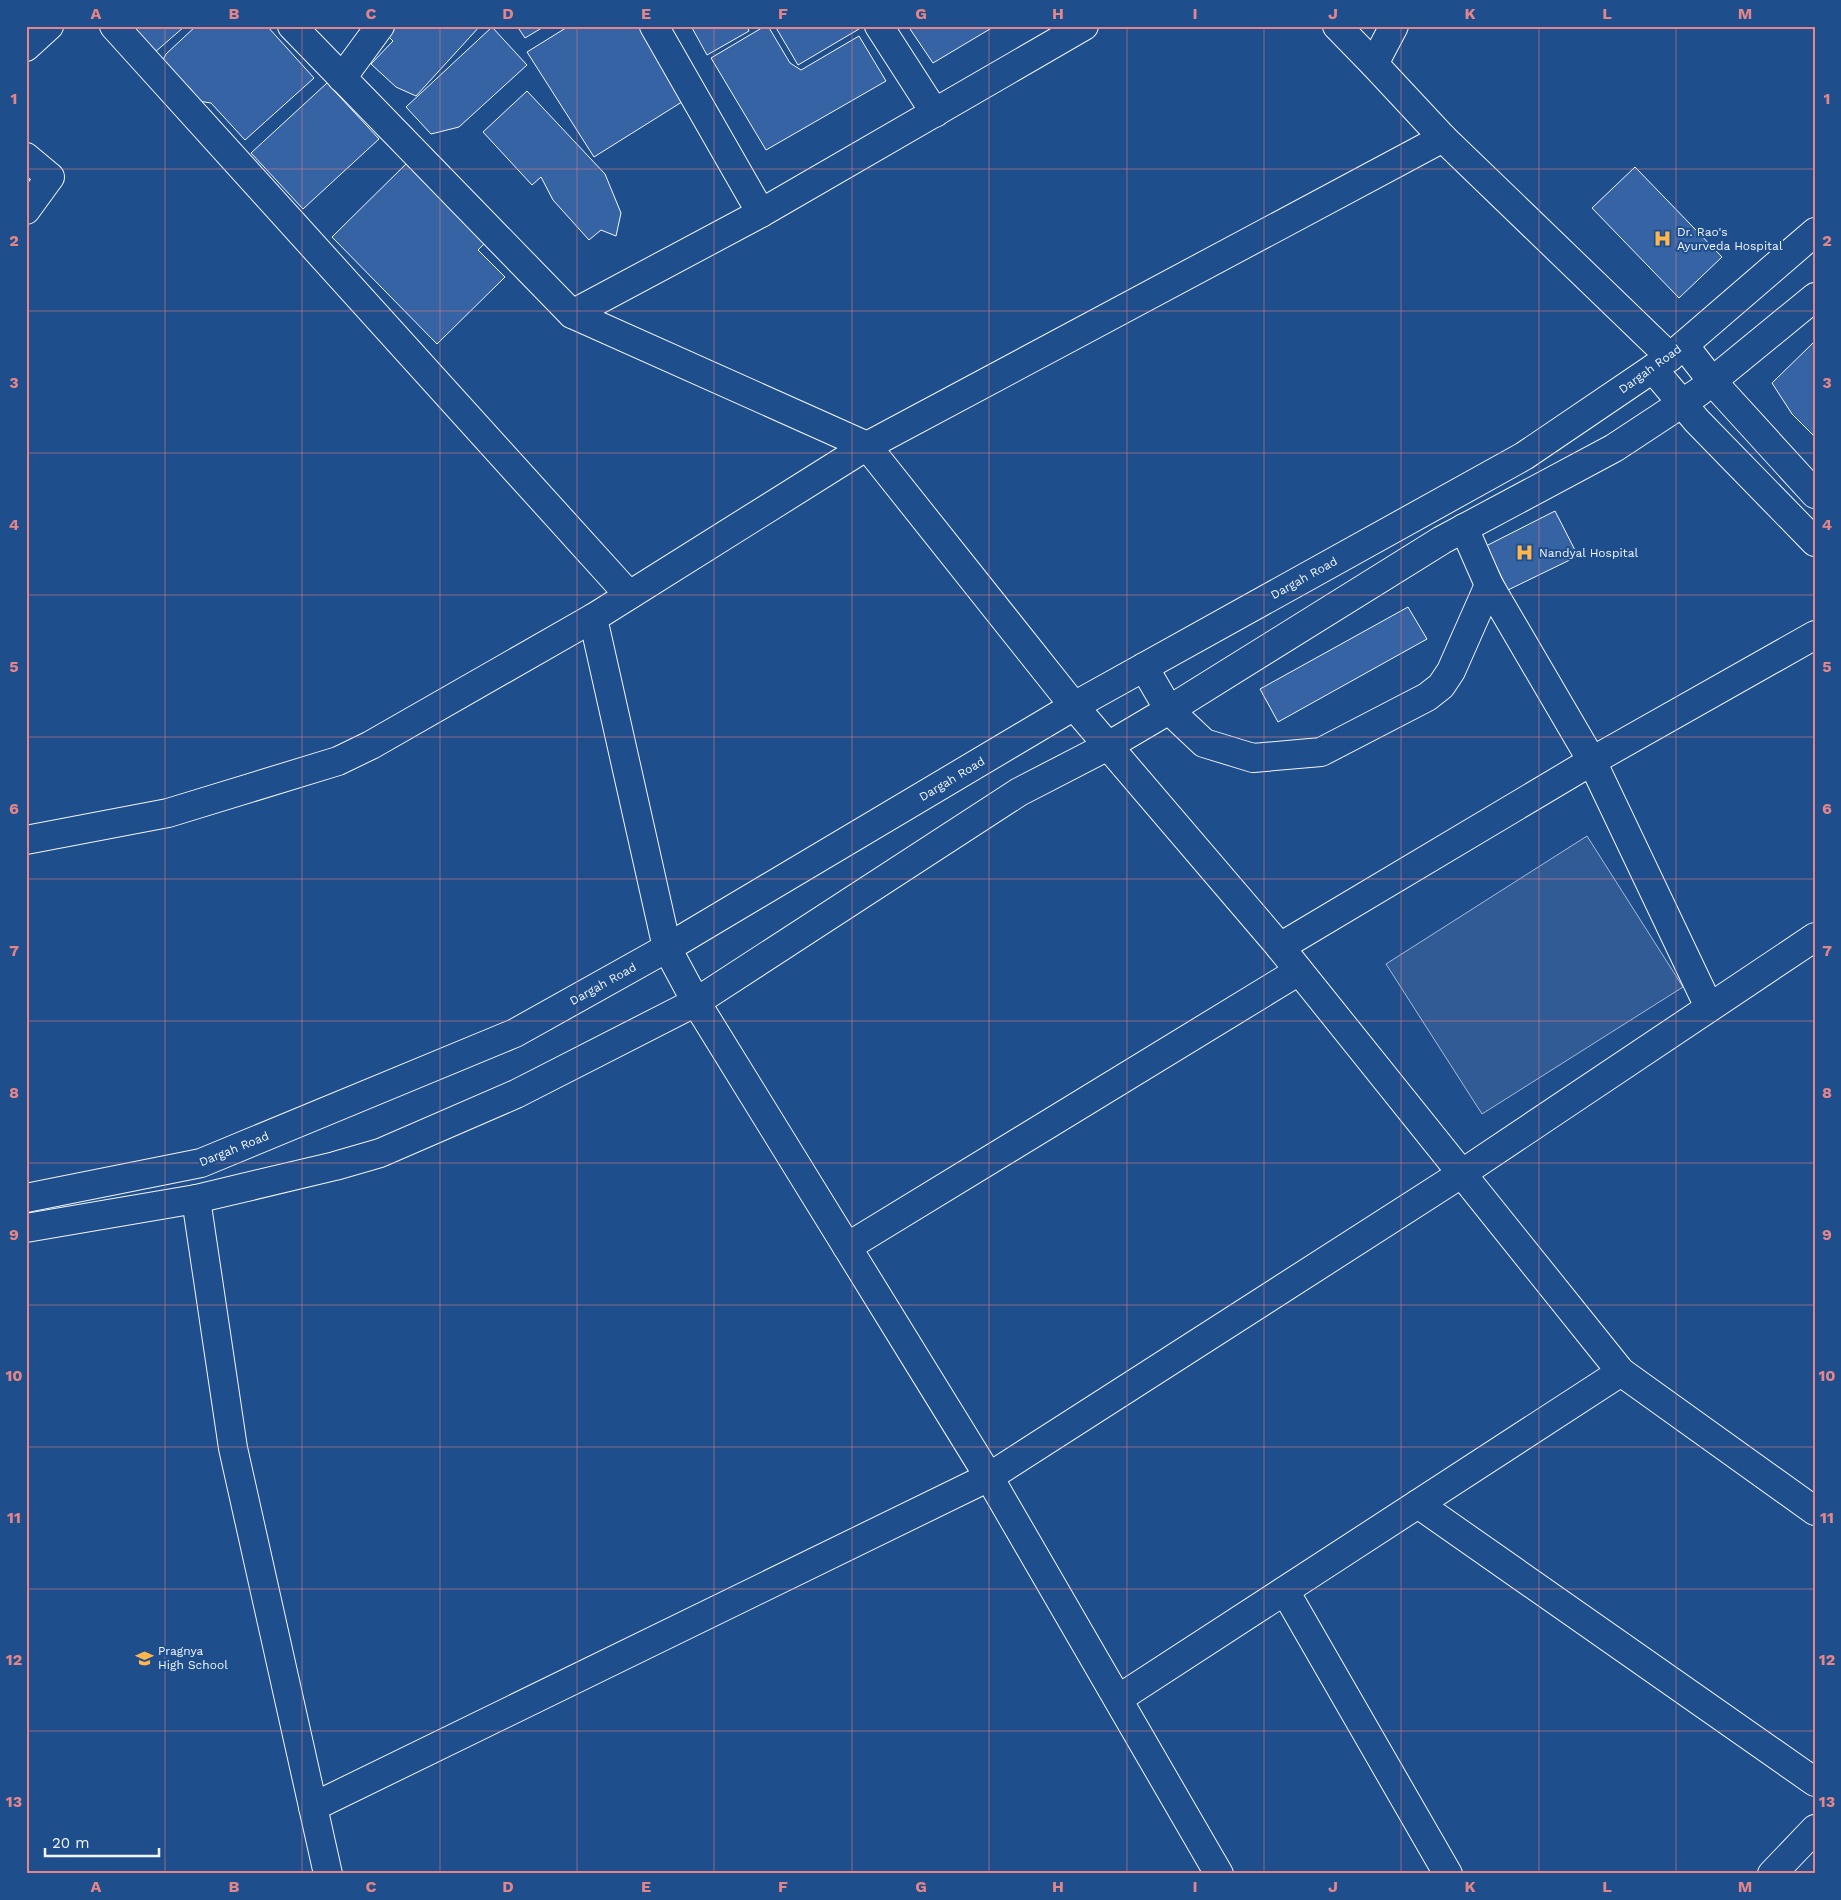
<svg xmlns="http://www.w3.org/2000/svg" width="1841" height="1900" font-family="'Work Sans',sans-serif">
	<rect width="100%" height="100%" fill="#1f4e8c"/>
	<path fill="#305b95" stroke="#a8bbd7" d="M1587,836L1683,987L1482,1114L1386,964Z"/>
	<g fill="#3563a3" stroke="#f2f6ff">
		<path d="M129,26H185L154,53Z"/>
		<path d="M196,26H267L314,78L245,140L211,103L198,101L190,95L191,89L162,62L166,54Z"/>
		<path d="M395,26H480L416,96L396,87L371,64L393,41L387,35Z"/>
		<path d="M517,26H545L525,38Z"/>
		<path d="M569,26H649L685,100L594,157L527,52Z"/>
		<path d="M691,26H747L749,31L707,55Z"/>
		<path d="M765,26H768L790,63L801,70L859,36L886,81L766,150L711,58Z"/>
		<path d="M775,26H857L859,29L798,65Z"/>
		<path d="M908,26H995L933,63Z"/>
		<path d="M492,27L527,65L459,127L431,134L406,107Z"/>
		<path d="M327,83L379,139L303,209L251,153Z"/>
		<path d="M527,91L605,174L621,213L616,236L601,230L589,240L553,200L541,177L532,185L483,132Z"/>
		<path d="M410,160L489,239L478,250L505,277L437,344L332,237Z"/>
		<path d="M1635,167L1722,257L1679,298L1592,208Z"/>
		<path d="M1815,341V437L1792,414L1772,383Z"/>
		<path d="M1555,511L1578,556L1508,590L1486,546Z"/>
		<path d="M1408,607L1427,639L1278,722L1260,689Z"/>
	</g>
	<g fill="none" stroke-linecap="round" stroke-linejoin="round">
		<defs>
			<g id="minor">
				<path d="M114,26L629,595"/>
				<path d="M292,26L572,314L867,446L1074,706L1280,947L1621,1372L1815,1511"/>
				<path d="M654,26L761,213"/>
				<path d="M879,26L935,113"/>
				<path d="M1337,26L1374,64"/>
				<path d="M1394,26L1374,64L1443,138L1670,357"/>
				<path d="M26,47L49,26"/>
				<path d="M342,78L380,26"/>
				<path d="M26,157L50,177L26,210"/>
				<path d="M572,314L761,213L1084,26"/>
				<path d="M1684,345L1712,381L1815,494"/>
				<path d="M1653,369L1697,421L1815,542"/>
				<path d="M1464,528L1489,585L1592,761L1709,1007"/>
				<path d="M1144,667L1169,710L1204,743L1253,758L1321,752L1427,697L1441,686L1451,671L1489,585"/>
				<path d="M26,840L168,813L338,761L371,745L593,618"/>
				<path d="M1280,947L1592,761L1815,635"/>
				<path d="M196,1199L233,1448L328,1874"/>
				<path d="M847,1247L1299,971"/>
				<path d="M1418,1504L1815,1782"/>
				<path d="M1285,1591L1448,1874"/>
				<path d="M1118,1699L1621,1372"/>
				<path d="M313,1807L989,1477L1461,1174L1815,937"/>
				<path d="M1219,1874L989,1477L696,1002L667,948L593,618L867,446L1443,138"/>
				<path d="M1772,1874L1815,1829"/>
			</g>
			<g id="major">
				<path d="M26,1198L201,1163L515,1033L667,948L1074,706L1524,456L1670,357L1815,232"/>
				<path d="M26,1228L196,1199L335,1166L380,1153L516,1094L696,1002L1019,792L1108,746L1169,710L1442,540L1614,448L1699,392L1815,297"/>
			</g>
		</defs>
		<use href="#minor" stroke="#f2f6ff" stroke-width="30"/>
		<use href="#major" stroke="#f2f6ff" stroke-width="30"/>
		<use href="#minor" stroke="#1f4e8c" stroke-width="28"/>
		<use href="#major" stroke="#1f4e8c" stroke-width="28"/>
	</g>
	<path fill="none" stroke="#e38589" stroke-width="1" stroke-opacity="0.55" d="M165,26V1874M302,26V1874M440,26V1874M577,26V1874M714,26V1874M852,26V1874M989,26V1874M1127,26V1874M1264,26V1874M1401,26V1874M1539,26V1874M1676,26V1874M26,169H1815M26,311H1815M26,453H1815M26,595H1815M26,737H1815M26,879H1815M26,1021H1815M26,1163H1815M26,1305H1815M26,1447H1815M26,1589H1815M26,1731H1815"/>
	<defs>
		<symbol id="hospital-bare" viewBox="-9 -9 18 18"><path d="M-5-5h3v3.5h4V-5h3V5h-3V1.5h-4V5h-3Z" fill="#ffb74d" stroke="#1f4e8c" stroke-width="2.5" paint-order="stroke"/></symbol>
		<symbol id="school-bare" viewBox="-9 -9 18 18"><path d="M0-5L7-2L0 1L-7-2ZM-4 1L0 2.5L4 1V4Q0 6-4 4Z" fill="#ffb74d" stroke="#1f4e8c" stroke-width="2.5" paint-order="stroke"/></symbol>
	</defs>
	<g fill-rule="evenodd">
		<use href="#hospital-bare" x="1650" y="226" width="25" height="25"/>
		<use href="#hospital-bare" x="1512" y="540" width="25" height="25"/>
		<use href="#school-bare" x="132" y="1646" width="25" height="25"/>
	</g>
	<g text-anchor="middle" dominant-baseline="central" stroke-width="4" stroke-linejoin="round" paint-order="stroke">
		<g font-size="12" fill="#f2f6ff" stroke="#1f4e8c" text-anchor="start">
			<text x="1677" y="232">Dr. Rao's<tspan x="1677" dy="14">Ayurveda Hospital</tspan></text>
			<text x="1539" y="553">Nandyal Hospital</text>
			<text x="158" y="1651">Pragnya<tspan x="158" dy="14">High School</tspan></text>
		</g>
		<g font-size="12" fill="#f2f6ff" stroke="#1f4e8c">
			<text transform="translate(1650 369) rotate(-36)">Dargah Road</text>
			<text transform="translate(1304 578) rotate(-29)">Dargah Road</text>
			<text transform="translate(952 779) rotate(-31)">Dargah Road</text>
			<text transform="translate(603 984) rotate(-29)">Dargah Road</text>
			<text transform="translate(234 1149) rotate(-22)">Dargah Road</text>
		</g>
	</g>
	<rect width="1841" height="1900" fill="none" stroke="#1f4e8c" stroke-width="55"/>
	<path d="M45 1848v8h114v-8" fill="none" stroke="#f2f6ff" stroke-width="2.5"/>
	<text x="52" y="1848" font-size="15" fill="#f2f6ff" stroke="#1f4e8c" stroke-width="4" paint-order="stroke">20 m</text>
	<rect x="28" y="28" width="1786" height="1844" fill="none" stroke="#e38589" stroke-width="2"/>
	<g font-size="16" text-anchor="middle" font-weight="bold" fill="#e38589">
		<text x="96" y="19">A</text>
		<text x="234" y="19">B</text>
		<text x="371" y="19">C</text>
		<text x="508" y="19">D</text>
		<text x="646" y="19">E</text>
		<text x="783" y="19">F</text>
		<text x="921" y="19">G</text>
		<text x="1058" y="19">H</text>
		<text x="1195" y="19">I</text>
		<text x="1333" y="19">J</text>
		<text x="1470" y="19">K</text>
		<text x="1607" y="19">L</text>
		<text x="1745" y="19">M</text>
		<text x="14" y="104">1</text>
		<text x="1827" y="104">1</text>
		<text x="14" y="246">2</text>
		<text x="1827" y="246">2</text>
		<text x="14" y="388">3</text>
		<text x="1827" y="388">3</text>
		<text x="14" y="530">4</text>
		<text x="1827" y="530">4</text>
		<text x="14" y="672">5</text>
		<text x="1827" y="672">5</text>
		<text x="14" y="814">6</text>
		<text x="1827" y="814">6</text>
		<text x="14" y="956">7</text>
		<text x="1827" y="956">7</text>
		<text x="14" y="1098">8</text>
		<text x="1827" y="1098">8</text>
		<text x="14" y="1240">9</text>
		<text x="1827" y="1240">9</text>
		<text x="14" y="1381">10</text>
		<text x="1827" y="1381">10</text>
		<text x="14" y="1523">11</text>
		<text x="1827" y="1523">11</text>
		<text x="14" y="1665">12</text>
		<text x="1827" y="1665">12</text>
		<text x="14" y="1807">13</text>
		<text x="1827" y="1807">13</text>
		<text x="96" y="1892">A</text>
		<text x="234" y="1892">B</text>
		<text x="371" y="1892">C</text>
		<text x="508" y="1892">D</text>
		<text x="646" y="1892">E</text>
		<text x="783" y="1892">F</text>
		<text x="921" y="1892">G</text>
		<text x="1058" y="1892">H</text>
		<text x="1195" y="1892">I</text>
		<text x="1333" y="1892">J</text>
		<text x="1470" y="1892">K</text>
		<text x="1607" y="1892">L</text>
		<text x="1745" y="1892">M</text>
	</g>
</svg>
